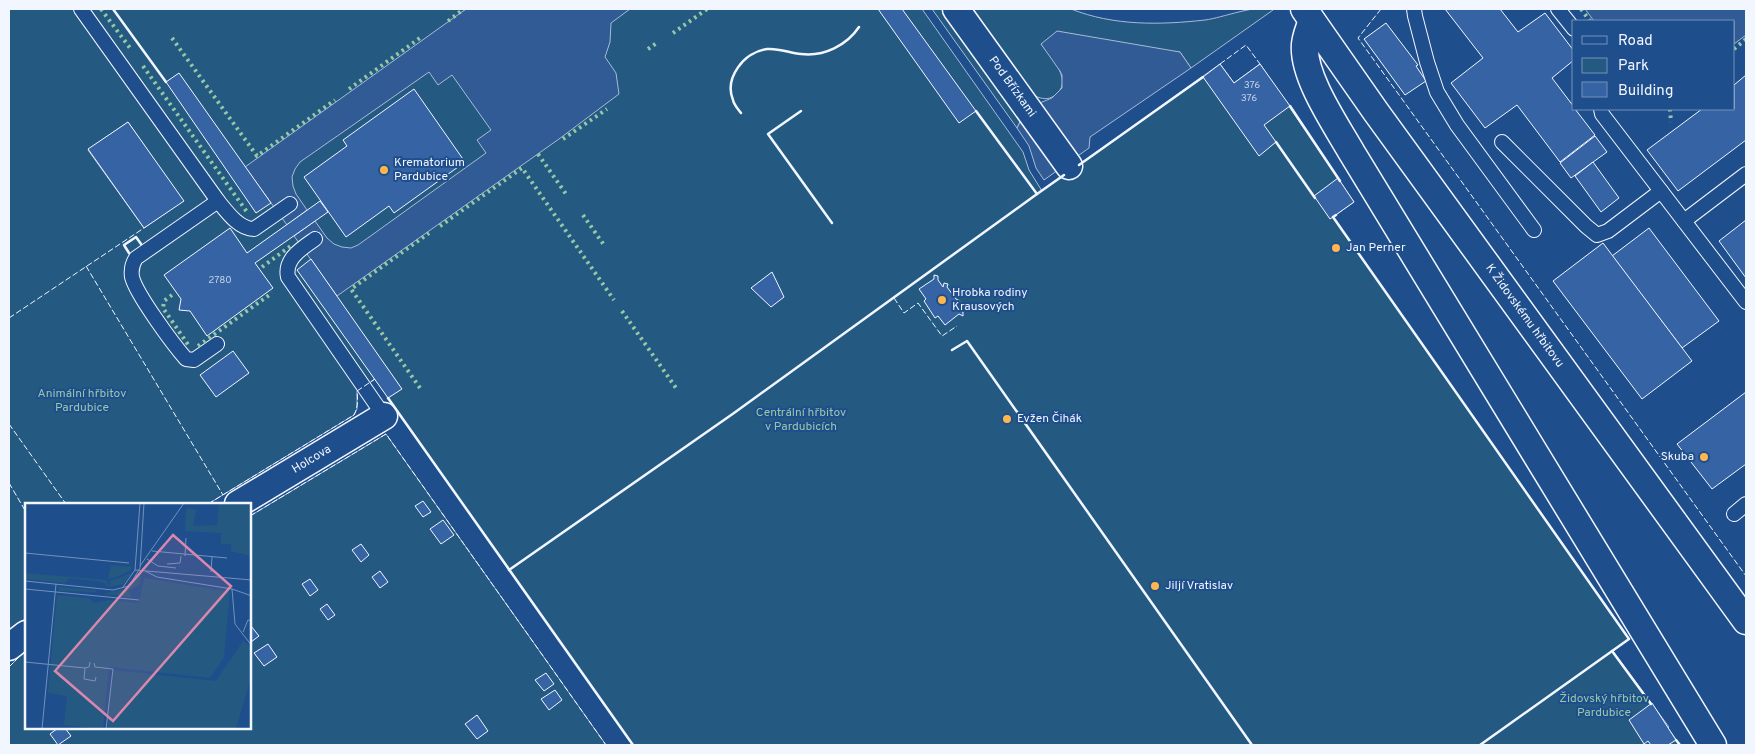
<svg xmlns="http://www.w3.org/2000/svg" width="1755" height="754" font-family="Overpass,sans-serif">
	<rect width="100%" height="100%" fill="#1f4e8c"/>
	<g fill="#245a82" stroke="#a8bbd7" fill-rule="evenodd">
		<path d="M9,9H922L1023,152L1029,170L1042,191L1220,64L1234,83L1260,64L1354,202L1333,217L1629,639L1613,651L1669,727L1668,728L1680,745H633L375,379L357,391V409L354,415L208,504H26V618L9,631ZM128,122L183,201L144,228L88,150Z"/>
		<path d="M932,9H942L1021,120L1017,128Z"/>
		<path d="M970,9H1071C1114,26 1160,25 1205,20C1222,18 1259,3 1273,10L1191,68L1180,52L1041,44C1051,57 1075,82 1054,96C1048,100 1042,99 1035,96Z"/>
		<path d="M386,434L606,745H9V667L26,650V728H250V516Z"/>
	</g>
	<g fill="#305b95" stroke="#a8bbd7">
		<path d="M466,9H630L611,23L610,42L605,57L616,73L619,94L559,139L337,296L294,236L315,221L327,238L334,244L342,247L351,248L358,245L486,153L477,140L491,130L452,75L438,85L429,72L300,162L295,169L292,177L293,186L296,194L307,210L287,225L245,167Z"/>
		<path d="M1585,9H1746V35L1734,44V21H1594Z"/>
		<path d="M1057,31L1180,52L1191,68L1090,137L1089,148L1044,180L1036,168L1029,146L1017,128L1027,108L1052,98L1062,88V75L1060,71L1041,44Z"/>
	</g>
	<g fill="#3563a3" stroke="#f2f6ff">
		<path d="M878,9H902L976,111L959,123Z"/>
		<path d="M1445,9H1500L1518,32L1545,13L1574,51V60L1552,78L1574,107V109H1575L1595,135L1560,162L1517,105L1485,128L1451,83L1483,58Z"/>
		<path d="M1386,23L1418,65L1416,66L1426,81L1405,95L1364,39Z"/>
		<path d="M1220,64L1234,83L1260,64L1290,106L1264,125L1276,142L1259,156L1203,77Z"/>
		<path d="M179,73L271,203L256,213L166,82Z"/>
		<path d="M1746,75V140L1678,191L1647,150L1702,109H1734V85Z"/>
		<path d="M414,89L465,162L394,213L389,206L346,237L304,177L347,146L343,140Z"/>
		<path d="M128,122L184,201L144,228L88,149Z"/>
		<path d="M1595,136L1607,152L1571,178L1560,163Z"/>
		<path d="M1593,162L1619,198L1601,212L1575,176Z"/>
		<path d="M1338,178L1354,202L1330,219L1314,196Z"/>
		<path d="M320,201L328,212L255,263L273,288L207,336L190,311L179,310L181,299L164,275L230,228L247,253Z"/>
		<path d="M1746,220V278L1719,241Z"/>
		<path d="M1649,228L1719,321L1682,348L1612,256Z"/>
		<path d="M1603,243L1692,361L1642,399L1553,281Z"/>
		<path d="M311,259L402,389L388,398L297,270Z"/>
		<path d="M772,272L784,297L771,307L751,288Z"/>
		<path d="M934,275L938,276V280L943,287L944,283L948,284L947,287L956,299L960,301L959,304H955L960,311L963,312V316L959,314L945,325L938,316L935,318L924,301L926,299L919,289L934,279Z"/>
		<path d="M233,351L249,373L216,397L200,375Z"/>
		<path d="M1746,392V464L1712,489L1677,444Z"/>
		<path d="M423,501L431,512L423,517L415,506Z"/>
		<path d="M443,520L454,535L441,544L430,529Z"/>
		<path d="M361,544L369,555L361,562L352,550Z"/>
		<path d="M380,571L388,582L380,588L372,577Z"/>
		<path d="M310,579L318,590L310,596L302,584Z"/>
		<path d="M327,604L335,615L328,620L320,609Z"/>
		<path d="M250,626H251L259,636L251,642Z"/>
		<path d="M268,644L277,657L264,666L254,653Z"/>
		<path d="M546,673L554,684L544,691L535,680Z"/>
		<path d="M555,690L562,700L549,710L541,699Z"/>
		<path d="M1652,703L1676,740L1668,745H1651L1648,741L1644,744L1629,720Z"/>
		<path d="M477,715L488,731L477,739L465,724Z"/>
		<path d="M58,728H65L71,736L58,745L50,734Z"/>
	</g>
	<g fill="none" stroke-linecap="round" stroke-linejoin="round">
		<defs>
			<g id="service">
				<path d="M81,9L218,201C227,212 239,229 254,229L290,204"/>
				<path d="M1414,9L1415,16L1427,62L1437,92L1457,125L1534,230"/>
				<path d="M1558,9L1574,29"/>
				<path d="M1601,109L1602,114L1746,302"/>
				<path d="M1502,142L1586,226L1597,235L1608,231L1661,191"/>
				<path d="M1684,221L1746,174"/>
				<path d="M315,239C302,248 284,259 288,277L384,416"/>
				<path d="M217,344L194,360L186,359C173,344 136,294 132,277C131,270 132,264 136,258L218,201"/>
				<path d="M1734,514L1746,504"/>
			</g>
			<g id="minor">
				<path id="s1" d="M956,9L1069,166"/>
				<path id="s2" d="M1304,9L1376,112L1746,621"/>
				<path d="M1312,21C1309,28 1306,36 1305,44C1302,76 1336,125 1352,153L1713,745"/>
				<path id="s3" d="M238,504L384,416"/>
				<path d="M9,647L26,634"/>
			</g>
		</defs>
		<use href="#service" stroke="#f2f6ff" stroke-width="16"/>
		<use href="#minor" stroke="#f2f6ff" stroke-width="29"/>
		<use href="#service" stroke="#1f4e8c" stroke-width="14"/>
		<use href="#minor" stroke="#1f4e8c" stroke-width="26"/>
		<g stroke="#97c8a6" stroke-width="4" stroke-dasharray="2.5 4" stroke-linecap="butt">
			<path d="M101,9L130,48"/>
			<path d="M1581,9L1590,21"/>
			<path d="M448,21L464,9"/>
			<path d="M673,33L707,9"/>
			<path d="M172,38L257,156L335,100"/>
			<path d="M648,49L658,42"/>
			<path d="M1734,49L1746,39"/>
			<path d="M143,66L247,212"/>
			<path d="M349,89L420,38"/>
			<path d="M1670,109L1671,122"/>
			<path d="M563,139L607,109"/>
			<path d="M538,154L566,194"/>
			<path d="M583,215L604,245"/>
			<path d="M440,226L522,168L614,300"/>
			<path d="M262,267L292,245"/>
			<path d="M172,295L164,301L163,308L189,346"/>
			<path d="M622,311L676,388"/>
			<path d="M198,346L272,293"/>
			<path d="M420,388L351,289L429,233"/>
		</g>
		<g stroke="#f2f6ff" stroke-width="1" stroke-dasharray="6 2.5" stroke-linecap="butt">
			<path d="M1381,9L1358,38L1746,576"/>
			<path d="M1220,64L1246,45L1260,64"/>
			<path d="M86,266L223,495"/>
			<path d="M894,298L904,313L918,303L942,336L957,326"/>
			<path d="M9,318L144,228"/>
			<path d="M9,424L66,504"/>
			<path d="M9,483L26,512"/>
			<path d="M208,504L354,415C358,407 358,400 357,391L375,379"/>
			<path d="M250,516L386,434L606,745"/>
			<path d="M9,667L26,650"/>
		</g>
		<g stroke="#f2f6ff" stroke-width="2.5">
			<path d="M113,9L166,82"/>
			<path d="M1290,106L1340,181"/>
			<path d="M801,111L768,134L832,223"/>
			<path d="M976,111L1037,194L1064,175"/>
			<path d="M741,113C738,109 734,105 733,100C724,78 744,52 767,49C780,48 789,53 801,54C824,57 847,45 859,27"/>
			<path d="M1276,142L1315,198"/>
			<path d="M1079,165L1203,77"/>
			<path d="M1336,215L1333,217L1629,639L1480,745"/>
			<path d="M129,253L124,245L136,237L141,244"/>
			<path d="M952,350L967,341L1252,745"/>
			<path d="M388,398L633,745"/>
			<path d="M509,570L734,413L1037,194"/>
			<path d="M1612,651L1651,704"/>
			<path d="M1676,740L1680,745"/>
		</g>
	</g>
	<g fill="#ffb74d" stroke="#1f4e8c" stroke-width="2">
		<circle cx="384" cy="170" r="5"/>
		<circle cx="1336" cy="248" r="5"/>
		<circle cx="942" cy="300" r="5"/>
		<circle cx="1007" cy="419" r="5"/>
		<circle cx="1704" cy="457" r="5"/>
		<circle cx="1155" cy="586" r="5"/>
	</g>
	<g text-anchor="middle" dominant-baseline="central" stroke-width="4" stroke-linejoin="round" paint-order="stroke">
		<g font-size="10" fill="#c3d1e8">
			<text x="1252" y="85">376</text>
			<text x="1249" y="98">376</text>
			<text x="220" y="280">2780</text>
		</g>
		<g font-size="12" fill="#f2f6ff" stroke="#1f4e8c">
			<text stroke="none"><textPath href="#s1" startOffset="96">Pod Břízkami</textPath></text>
			<text stroke="none"><textPath href="#s2" startOffset="378">K Židovskému hřbitovu</textPath></text>
			<text stroke="none"><textPath href="#s3" startOffset="86">Holcova</textPath></text>
		</g>
		<g font-size="12" fill="#f2f6ff" stroke="#1f4e8c" text-anchor="start">
			<text x="394" y="163">Krematorium<tspan x="394" dy="14">Pardubice</tspan></text>
			<text x="1346" y="248">Jan Perner</text>
			<text x="952" y="293">Hrobka rodiny<tspan x="952" dy="14">Krausových</tspan></text>
			<text x="1017" y="419">Evžen Čihák</text>
			<text x="1694" y="457" text-anchor="end">Skuba</text>
			<text x="1165" y="586">Jiljí Vratislav</text>
		</g>
		<g font-size="12" fill="#97c8a6" stroke="#1f4e8c">
			<text x="82" y="394">Animální hřbitov<tspan x="82" dy="14">Pardubice</tspan></text>
			<text x="801" y="413">Centrální hřbitov<tspan x="801" dy="14">v Pardubicích</tspan></text>
			<text x="1604" y="699">Židovský hřbitov<tspan x="1604" dy="14">Pardubice</tspan></text>
		</g>
	</g>
	<g transform="translate(25 503)">
		<rect width="226" height="226" fill="#1f4e8c"/>
		<path d="M194,0H226V53L206,48V41H196V30L160,28L161,6L164,5L171,7L168,23L192,22ZM86,62L107,64L105,68L85,76H83ZM0,70L82,77L83,84L77,79L44,75L40,80L0,76ZM107,70L98,81L84,84L85,78ZM116,70L115,81L103,88L107,94L77,91L104,85ZM119,75L205,89L199,154L185,175L84,164L78,226L39,222L42,193L23,190L32,92L63,95L70,100L84,97L114,100ZM34,84L70,87L72,89L34,88ZM218,138L226,144V174L211,226H83L82,209L89,167L191,178Z" fill="#245a82"/>
		<path fill="none" stroke="#7391ba" stroke-width="1" d="M127,48L202,55M0,50L104,60M160,53L161,35M122,56L133,63L151,65M142,61L155,60L156,53M115,63L159,0M110,67L227,77M120,68L132,74L207,86L210,121L227,143M186,69L187,54M0,78L88,87L104,83L115,65L119,0M98,84L110,67L115,0M0,86L114,97M207,86L227,93M218,129L223,117L227,118M0,159L60,165L64,164L65,159M69,160L70,164L88,166L81,226M60,165L59,176L70,178L71,174M17,226L31,81"/>
		<path fill="#da87ad" fill-opacity="0.15" stroke="#da87ad" stroke-width="2.5" d="M148,32L206,83L88,218L30,168Z"/>
		<rect width="226" height="226" fill="none" stroke="#f2f6ff" stroke-width="2.5"/>
	</g>
	<rect width="1755" height="754" fill="none" stroke="#f2f6ff" stroke-width="20"/>
	<rect x="1572" y="20" width="162" height="90" fill="#1f4e8c" stroke="#7391ba"/>
	<rect x="1582" y="36" width="25" height="8" fill="#1f4e8c" stroke="#7391ba"/>
	<text x="1618" y="45" font-size="15" fill="#f2f6ff">Road</text>
	<rect x="1582" y="58" width="25" height="15" fill="#245a82" stroke="#7391ba"/>
	<text x="1618" y="70" font-size="15" fill="#f2f6ff">Park</text>
	<rect x="1582" y="82" width="25" height="15" fill="#3563a3" stroke="#7391ba"/>
	<text x="1618" y="95" font-size="15" fill="#f2f6ff">Building</text>
</svg>
